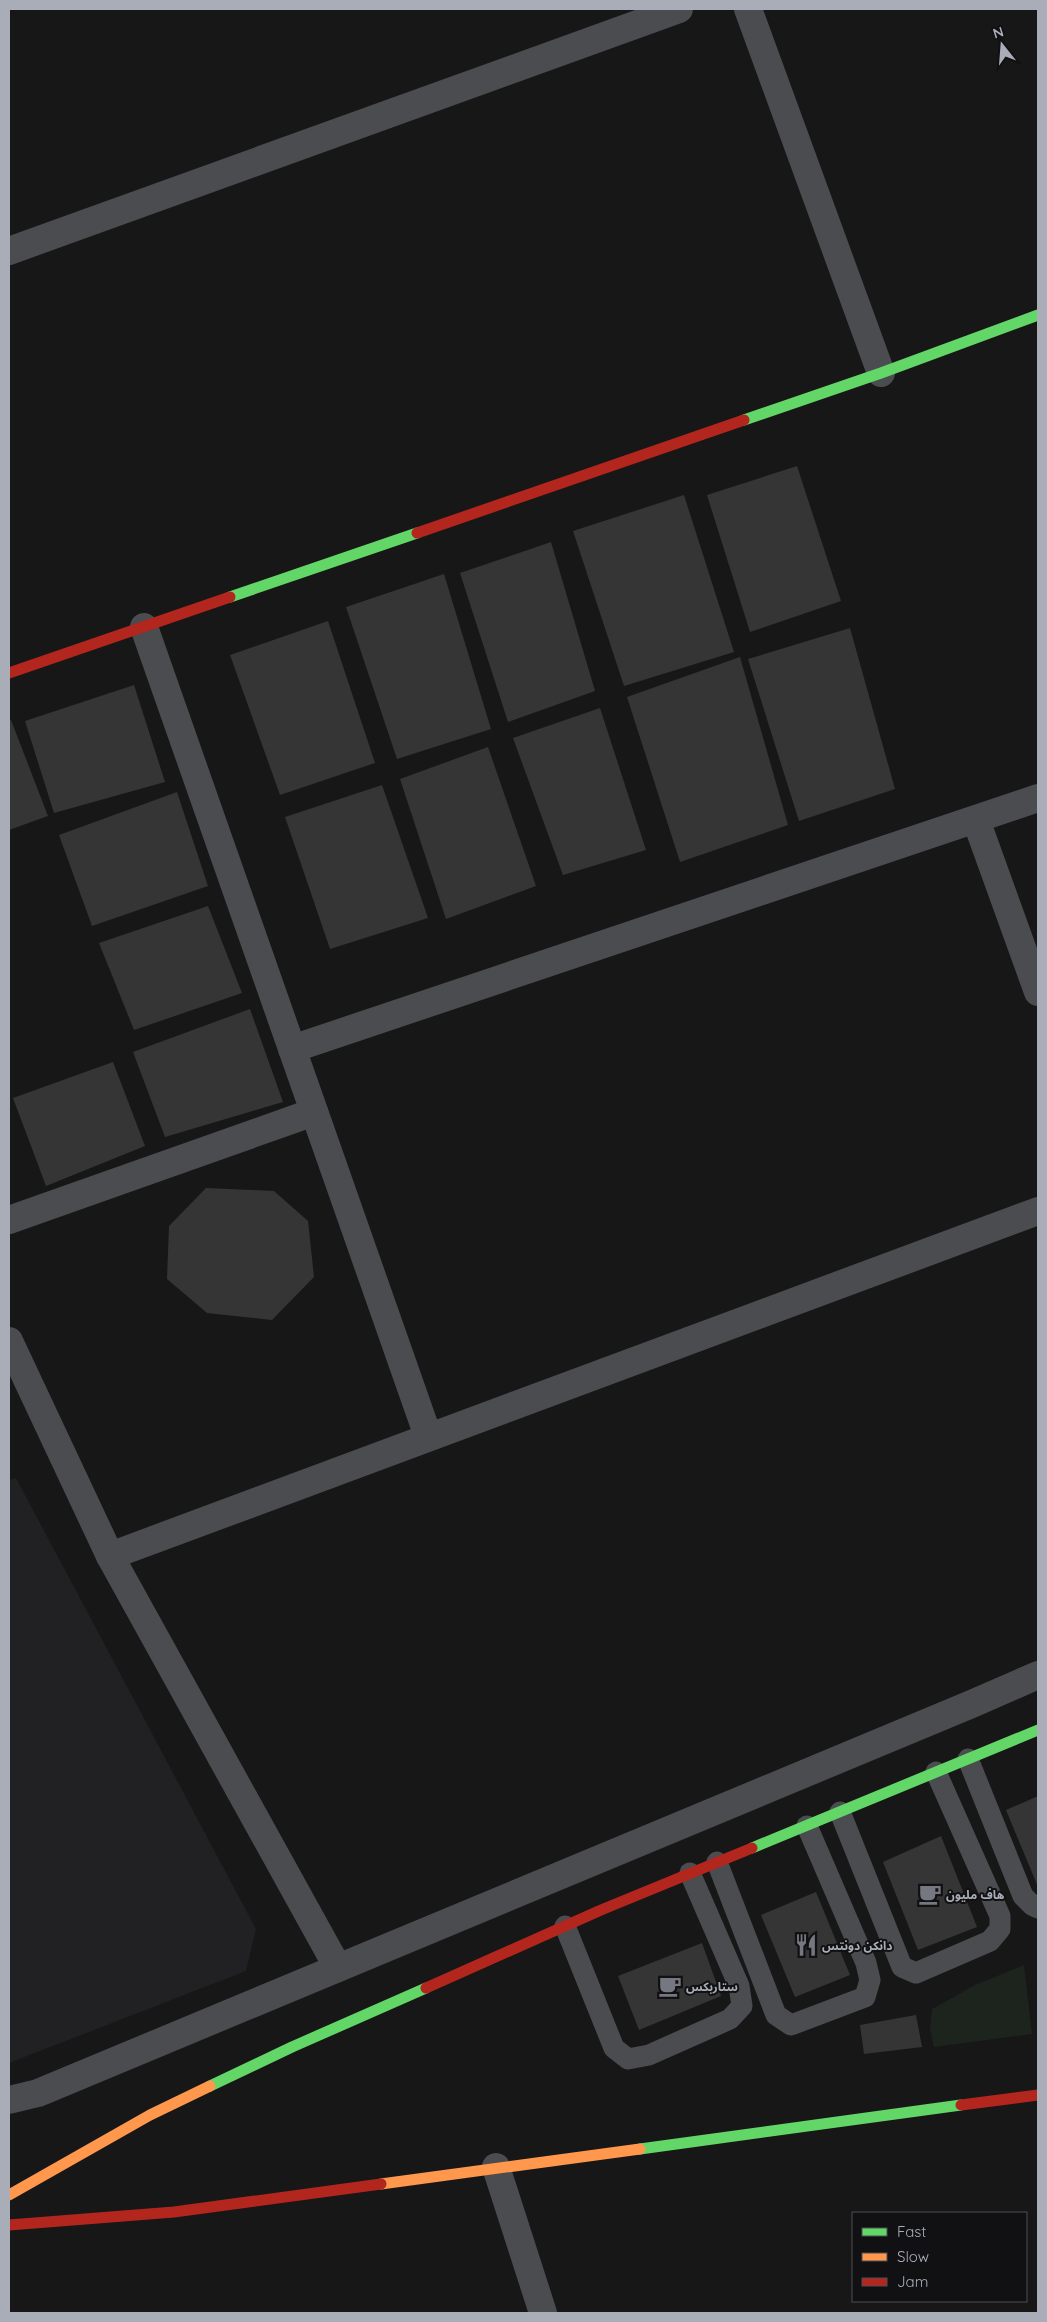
<svg xmlns="http://www.w3.org/2000/svg" width="1047" height="2322" font-family="Quicksand,'Noto Sans Arabic',sans-serif">
	<rect width="100%" height="100%" fill="#171717"/>
	<path fill="#212123" d="M16,1478L256,1929L246,1971L9,2063V1480Z"/>
	<path fill="#1d241e" d="M1024,1965L1032,2034L934,2047L930,2029L932,2009L975,1985Z"/>
	<g fill="#353536">
		<path d="M797,466L841,601L750,632L707,495Z"/>
		<path d="M684,495L734,652L624,686L573,531Z"/>
		<path d="M551,542L595,691L508,722L460,573Z"/>
		<path d="M444,574L491,729L397,759L346,607Z"/>
		<path d="M328,621L375,763L280,795L230,655Z"/>
		<path d="M850,628L895,789L799,821L748,659Z"/>
		<path d="M740,657L788,825L680,862L627,697Z"/>
		<path d="M134,685L165,782L54,813L25,721Z"/>
		<path d="M600,708L646,850L563,875L513,738Z"/>
		<path d="M11,720L48,816L9,830V721Z"/>
		<path d="M488,747L536,886L446,919L400,779Z"/>
		<path d="M382,785L428,918L330,949L285,817Z"/>
		<path d="M177,792L208,886L92,926L59,835Z"/>
		<path d="M208,906L242,993L134,1030L99,943Z"/>
		<path d="M250,1009L283,1102L165,1137L133,1052Z"/>
		<path d="M113,1062L145,1146L46,1186L13,1098Z"/>
		<path d="M206,1188L274,1191L308,1221L314,1277L272,1320L207,1313L167,1279L169,1226Z"/>
		<path d="M1038,1796V1887L1006,1810Z"/>
		<path d="M941,1836L977,1927L918,1950L883,1862Z"/>
		<path d="M816,1892L850,1975L795,1997L761,1915Z"/>
		<path d="M702,1943L721,1996L639,2030L618,1976Z"/>
		<path d="M916,2015L922,2047L864,2054L860,2025Z"/>
	</g>
	<g fill="none" stroke-linecap="round" stroke-linejoin="round">
		<g stroke="#4b4c50" stroke-width="21">
			<path d="M968,1759L1023,1896L1032,1905L1038,1908"/>
			<path d="M840,1812L902,1967L916,1973L990,1941L1000,1929V1916L936,1772"/>
			<path d="M717,1862L776,2015L791,2025L865,1997L870,1980L866,1963L807,1826"/>
			<path d="M565,1926L614,2048L628,2059L649,2055L730,2019L742,2006L739,1986L690,1873"/>
		</g>
		<g stroke="#4b4c50" stroke-width="28">
			<path d="M748,9L881,373"/>
			<path d="M9,251L679,9"/>
			<path d="M144,627L428,1436"/>
			<path d="M976,820L1038,992"/>
			<path d="M292,1049L1038,798"/>
			<path d="M9,1220L314,1112"/>
			<path d="M9,1341L110,1556L338,1968"/>
			<path d="M110,1556L1038,1211"/>
			<path d="M9,2100L38,2093L974,1703L1038,1675"/>
			<path d="M496,2167L543,2313"/>
		</g>
		<g stroke="#63d668" stroke-width="11">
			<path d="M744,420L881,373L1038,315"/>
			<path d="M230,597L417,533"/>
			<path d="M752,1848L1038,1730"/>
			<path d="M210,2086L292,2047L426,1988"/>
			<path d="M640,2149L961,2105"/>
		</g>
		<g stroke="#ff974d" stroke-width="11">
			<path d="M381,2184L640,2149"/>
			<path d="M9,2195L150,2115L210,2086"/>
		</g>
		<g stroke="#b3261e" stroke-width="11">
			<path d="M417,533L744,420"/>
			<path d="M9,673L230,597"/>
			<path d="M426,1988L601,1910L752,1848"/>
			<path d="M961,2105L1038,2095"/>
			<path d="M9,2225L174,2212L381,2184"/>
		</g>
	</g>
	<defs>
		<symbol id="cafe-bare" viewBox="-9 -9 18 18"><path d="M-5.5-4.5H6V0H3Q3 3.5 0 3.5H-2.5Q-5.5 3.5-5.5 0ZM3-3.2v2h1.7v-2ZM-6 4.5H4V6H-6Z" fill="#757880" stroke="#111113" stroke-width="2.5" paint-order="stroke"/></symbol>
		<symbol id="restaurant-bare" viewBox="-9 -9 18 18"><path d="M-5-6h1v4h1v-4h1v4h1v-4h1v5L-1.5 .5V6h-2V.5L-5-1ZM5-6V6H3V1.5H1.5Q1.5-4 5-6Z" fill="#757880" stroke="#111113" stroke-width="2.5" paint-order="stroke"/></symbol>
	</defs>
	<g fill-rule="evenodd">
		<use href="#cafe-bare" x="914" y="1878" width="32" height="32"/>
		<use href="#restaurant-bare" x="790" y="1929" width="32" height="32"/>
		<use href="#cafe-bare" x="654" y="1970" width="32" height="32"/>
	</g>
	<g text-anchor="middle" dominant-baseline="central" stroke-width="4" stroke-linejoin="round" paint-order="stroke">
		<g font-size="12" font-weight="bold" fill="#a8adb8" stroke="#111113" text-anchor="start">
			<text x="946" y="1894">هاف مليون</text>
			<text x="822" y="1945">دانكن دونتس</text>
			<text x="686" y="1986">ستاربكس</text>
		</g>
	</g>
	<rect width="1047" height="2322" fill="none" stroke="#a8adb8" stroke-width="20"/>
	<rect x="852" y="2212" width="175" height="90" fill="#111113" stroke="#4d4f55"/>
	<rect x="862" y="2228" width="25" height="8" fill="#63d668" stroke="#4d4f55"/>
	<text x="897" y="2237" font-size="15" fill="#a8adb8">Fast</text>
	<rect x="862" y="2253" width="25" height="8" fill="#ff974d" stroke="#4d4f55"/>
	<text x="897" y="2262" font-size="15" fill="#a8adb8">Slow</text>
	<rect x="862" y="2278" width="25" height="8" fill="#b3261e" stroke="#4d4f55"/>
	<text x="897" y="2287" font-size="15" fill="#a8adb8">Jam</text>
	<g transform="translate(1002 45) rotate(343)" stroke="#111113" stroke-width="4" paint-order="stroke">
	<path d="M0-4L9 19L0 12L-9 19Z" fill="#a8adb8"/>
	<text y="-8" font-size="14" font-weight="bold" text-anchor="middle" fill="#a8adb8">N</text>
	</g>
</svg>
